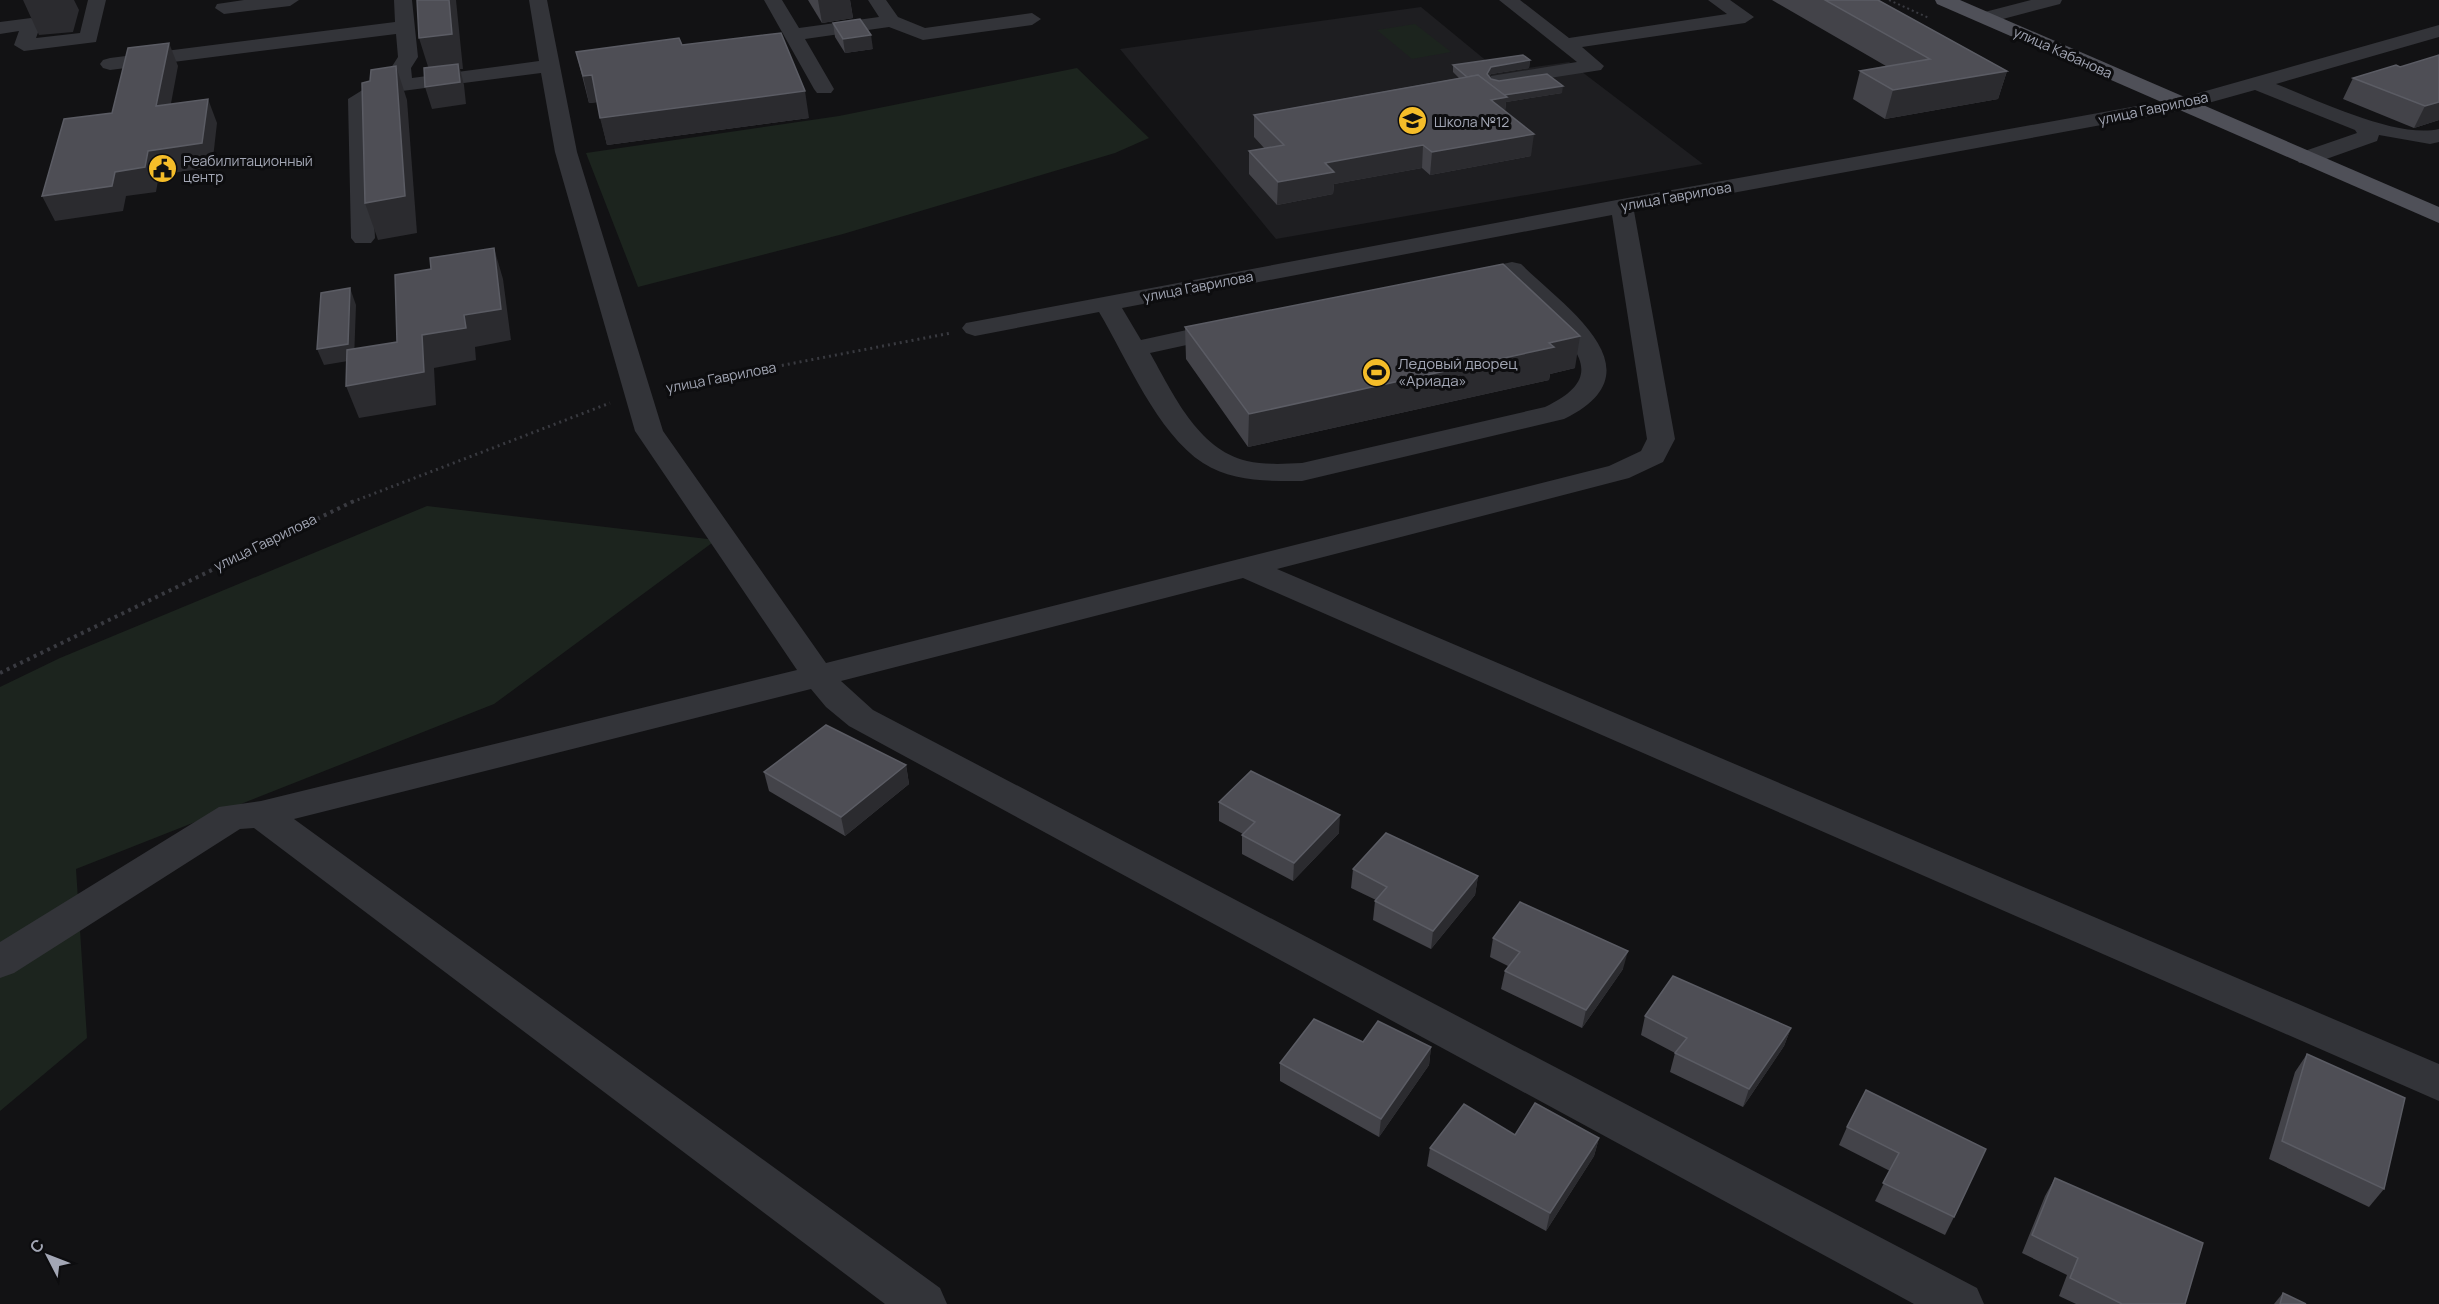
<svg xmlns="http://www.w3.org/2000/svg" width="2439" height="1304" font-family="Manrope,sans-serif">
	<rect width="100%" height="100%" fill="#121214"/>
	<path fill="#1e1e21" d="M1421,7L1500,72L1569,62L1703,164L1276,239L1120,49Z"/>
	<g fill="#1c241e">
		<path d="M1415,24L1451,52L1412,59L1377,30Z"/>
		<path d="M1077,68L1149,138L1115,153L843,234L638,287L586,153L839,116Z"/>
		<path d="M427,506L716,540L494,704L76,869L87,1038L0,1111V687L60,658Z"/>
	</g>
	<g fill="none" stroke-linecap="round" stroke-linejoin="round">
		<path stroke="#393a40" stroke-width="2" stroke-dasharray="2 3" stroke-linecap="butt" d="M1889,0L1929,18"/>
		<g stroke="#393a40" stroke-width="3" stroke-dasharray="2 4" stroke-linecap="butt">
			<path d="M664,388L951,333"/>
			<path d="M352,502L610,403"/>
		</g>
		<path stroke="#393a40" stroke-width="4" stroke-dasharray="3 4.5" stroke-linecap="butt" d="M0,673L356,500"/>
		<g fill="#333439" fill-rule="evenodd">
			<path d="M88,0H106L96,42L24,51L14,45L19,31L0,34V22L31,18L41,24L36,38L80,33Z"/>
			<path d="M244,0H299L290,6L224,14L215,8L217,4Z"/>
			<path d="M394,0H412L418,57L411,68L412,78L539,61L529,0H547L577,152L663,431L826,663L1609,466L1641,451L1647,439L1612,215L1122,308L1141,340L1228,321L1237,324L1241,329L1237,334L1150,353C1173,393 1197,449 1247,461C1265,465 1283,464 1302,463L1545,407C1600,381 1585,356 1550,320C1534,305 1519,290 1503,274L1500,269L1503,264L1512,262L1521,264C1566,308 1662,371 1564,419L1302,481C1269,481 1232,482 1203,463C1157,433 1127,359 1099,312L975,336L966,333L962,328L966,323L1622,199L2181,98L2439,25V37L2276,84C2317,100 2397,139 2439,129V142L2430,144L2379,135L2377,141L2315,163H2299L2296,158L2299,153L2357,133L2355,130L2255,90L2183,110L1634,211L1675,439L1663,462L1629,478L1277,569L2439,1064V1101L1243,578L841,681L873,710L1977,1288L1984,1304H1914L849,726L826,707L811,689L294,819L940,1288L947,1304H885L254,828L240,829L14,973L0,978V942L219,807L261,801L797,670L635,431L555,152L541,73L402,91L382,95L368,102L375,238L371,243H355L351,238L348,99L369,86L392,81L391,68L398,57L396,34L110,70L103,68L100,64L103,60L110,58L395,22Z"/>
			<path d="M764,0H782L799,28L879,17L868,0H886L898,17L925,28L1032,13L1041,19L1032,25L923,40L889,27L805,39L834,89L831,93H817L814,89Z"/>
			<path d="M1499,0H1520L1569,38L1727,14L1708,0H1730L1754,17L1745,23L1582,47L1604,66L1601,70L1498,86L1491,84L1488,80L1491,76L1577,62Z"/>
			<path d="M2031,0H2062L2060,4L1984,24L1975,18L1977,14Z"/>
		</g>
		<path fill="#4f5058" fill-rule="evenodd" d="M1935,0H1960L2439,207V223L1937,4Z"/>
	</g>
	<g fill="#434349">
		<path d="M808,0H850L853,18L822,23Z"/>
		<path d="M1772,0H1878L2007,71L1998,99L1885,119L1853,99L1860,71L1886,66Z"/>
		<path d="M833,23L873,49L845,53L835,37Z"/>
		<path d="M682,45L809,118L607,145L597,102L589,103L576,52Z"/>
		<path d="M1530,60L1529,68L1491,74L1489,76L1491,79L1562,93L1506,102L1505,111L1531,156L1430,175L1422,168L1334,184L1333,194L1277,205L1249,174V151L1265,149L1254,137V115L1459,78L1453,72V65Z"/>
		<path d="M2400,67L2439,120L2414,128L2343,99L2353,78Z"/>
		<path d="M1185,327L1575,368L1550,374L1549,380L1248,447L1186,359Z"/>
		<path d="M906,765L909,784L845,836L769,791L764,772Z"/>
		<path d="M1219,802L1339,833L1293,881L1242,854V835L1243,834L1219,821Z"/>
		<path d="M1353,869L1478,876L1475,895L1431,949L1373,920L1375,901L1376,900L1351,888Z"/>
		<path d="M1493,938L1623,969L1582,1028L1501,989L1505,971L1508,966L1490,957Z"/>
		<path d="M1645,1016L1791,1028L1784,1046L1743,1107L1670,1072L1675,1053L1641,1035Z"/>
		<path d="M1363,1042L1431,1047L1429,1065L1379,1137L1280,1081V1063Z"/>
		<path d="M2307,1054L2384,1189L2369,1207L2269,1159L2295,1072Z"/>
		<path d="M1866,1090L1954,1217L1945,1235L1875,1201L1890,1171L1839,1145L1847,1127Z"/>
		<path d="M1515,1135L1599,1138L1594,1156L1546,1231L1427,1166L1430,1148Z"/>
		<path d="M2055,1178L2185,1304H2076L2059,1296L2067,1275L2022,1253L2045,1196Z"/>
		<path d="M2283,1293L2306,1304H2274Z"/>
	</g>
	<g fill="#2b2b2f">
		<path d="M23,0H74L79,10L73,32L39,35Z"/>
		<path d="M449,0H456L463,69H460L464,85L466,104L432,109L425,87L430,73L419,38Z"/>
		<path d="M818,0H850L853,18L822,23Z"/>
		<path d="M871,35L873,49L845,53L843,39Z"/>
		<path d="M169,43L178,66L166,130L156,106Z"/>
		<path d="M1530,60L1529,68L1491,74L1486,81L1487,74L1491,67Z"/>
		<path d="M396,66L407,100L417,233L378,240L365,203Z"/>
		<path d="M2007,71L1998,99L1885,119L1893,90Z"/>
		<path d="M592,75L599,102L589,103L583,76Z"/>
		<path d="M1563,86L1562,93L1506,102L1504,119L1489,98Z"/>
		<path d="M805,91L809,118L607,145L600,118Z"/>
		<path d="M2439,98V120L2414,128L2425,106Z"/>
		<path d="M208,99L217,123L212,167L159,175L156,192L126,196L123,211L55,221L42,196L115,172Z"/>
		<path d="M1534,134L1531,156L1430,175L1432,152Z"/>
		<path d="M1423,145L1422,168L1334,184L1333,194L1277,205L1278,182L1325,163Z"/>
		<path d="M494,248L503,279L511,340L475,347L476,360L434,368L436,405L359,418L346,386L422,335L464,315Z"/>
		<path d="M350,288L356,305L354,360L324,365L317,349Z"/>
		<path d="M1580,336L1575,368L1550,374L1549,380L1248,447L1249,414Z"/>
		<path d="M906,765L909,784L845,836L841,817Z"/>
		<path d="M1340,815L1339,833L1293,881L1294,863Z"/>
		<path d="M1478,876L1475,895L1431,949L1433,931Z"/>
		<path d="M1628,951L1623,969L1582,1028L1586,1010Z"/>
		<path d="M1791,1028L1784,1046L1743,1107L1749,1089Z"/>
		<path d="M1431,1047L1429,1065L1379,1137L1381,1119Z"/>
		<path d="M1599,1138L1594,1156L1546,1231L1550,1213Z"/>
	</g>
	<g fill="#4e4e55" stroke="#5b5c64" stroke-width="1.5">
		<path d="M417,0H449L452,34L419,38Z"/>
		<path d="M1825,0H1878L2007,71L1893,90L1860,71L1930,59Z"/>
		<path d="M860,19L871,35L843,39L833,23Z"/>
		<path d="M781,33L805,91L600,118L592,75L583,76L576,52L679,38L682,45Z"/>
		<path d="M169,43L156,106L208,99L202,143L148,151L145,167L115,172L112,186L42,196L64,119L112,113L128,48Z"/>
		<path d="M1523,55L1530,60L1491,67L1487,74L1491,79L1499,81L1547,74L1563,86L1504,95L1478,75L1467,77L1453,65Z"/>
		<path d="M2439,55V102L2425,106L2353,78L2396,65L2400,67Z"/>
		<path d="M458,64L460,82L425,87L424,68Z"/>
		<path d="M396,66L405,196L365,203L362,83L370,81L371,70Z"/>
		<path d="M1478,75L1507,97L1491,100L1534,134L1432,152L1423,145L1325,163L1334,172L1278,182L1249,151L1284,145L1254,115Z"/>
		<path d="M494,248L501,309L464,315L466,328L422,335L424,372L346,386L347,350L397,342L395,275L431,269L430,258Z"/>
		<path d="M1503,264L1580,336L1549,343L1554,347L1249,414L1185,327Z"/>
		<path d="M350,288L348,344L317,349L321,293Z"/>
		<path d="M826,725L906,765L841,817L764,772Z"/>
		<path d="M1251,771L1340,815L1294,863L1242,835L1255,822L1219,802Z"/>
		<path d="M1386,833L1478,876L1433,931L1375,901L1387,887L1353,869Z"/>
		<path d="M1520,902L1628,951L1586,1010L1505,971L1520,952L1493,938Z"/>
		<path d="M1673,976L1791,1028L1749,1089L1675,1053L1687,1038L1645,1016Z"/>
		<path d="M1314,1019L1363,1042L1378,1021L1431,1047L1381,1119L1280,1063Z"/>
		<path d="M2307,1054L2405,1098L2384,1189L2282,1141Z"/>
		<path d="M1866,1090L1986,1149L1954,1217L1883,1183L1899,1153L1847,1127Z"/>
		<path d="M1535,1103L1599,1138L1550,1213L1430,1148L1464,1104L1515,1135Z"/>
		<path d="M2055,1178L2203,1243L2185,1304H2122L2070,1278L2078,1258L2032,1235Z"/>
		<path d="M2283,1293L2306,1304H2280Z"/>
	</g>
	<defs>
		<symbol id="school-disc" viewBox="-11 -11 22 22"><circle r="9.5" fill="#f5bd29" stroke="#0d0d0f"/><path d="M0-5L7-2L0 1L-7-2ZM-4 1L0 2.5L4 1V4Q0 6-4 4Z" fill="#111"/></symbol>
		<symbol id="civic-disc" viewBox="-11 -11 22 22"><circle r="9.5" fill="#f5bd29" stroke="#0d0d0f"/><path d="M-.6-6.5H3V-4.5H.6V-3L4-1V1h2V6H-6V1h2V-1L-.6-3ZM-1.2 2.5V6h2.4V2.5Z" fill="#111"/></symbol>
		<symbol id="stadium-disc" viewBox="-11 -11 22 22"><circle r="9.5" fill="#f5bd29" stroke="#0d0d0f"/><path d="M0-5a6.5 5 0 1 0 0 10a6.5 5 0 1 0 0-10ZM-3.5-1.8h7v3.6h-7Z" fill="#111"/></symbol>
	</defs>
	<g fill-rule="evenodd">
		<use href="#school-disc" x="1396" y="104" width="33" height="33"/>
		<use href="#civic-disc" x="146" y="152" width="33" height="33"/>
		<use href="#stadium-disc" x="1360" y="356" width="33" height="33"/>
	</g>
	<g text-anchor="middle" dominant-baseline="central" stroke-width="6" stroke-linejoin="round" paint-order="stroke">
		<g font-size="14" fill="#a3a7b5" stroke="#0d0d0f">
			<text transform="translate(2063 52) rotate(24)">улица Кабанова</text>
			<text transform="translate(2153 108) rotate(-12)">улица Гаврилова</text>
			<text transform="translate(1676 196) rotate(-10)">улица Гаврилова</text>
			<text transform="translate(1198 286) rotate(-11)">улица Гаврилова</text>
			<text transform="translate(721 377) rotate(-11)">улица Гаврилова</text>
			<text transform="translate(265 542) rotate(-26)">улица Гаврилова</text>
		</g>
		<g font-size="14" fill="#a3a7b5" stroke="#0d0d0f" text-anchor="start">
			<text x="1434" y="121">Школа №12</text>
			<text x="183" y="160">Реабилитационный<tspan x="183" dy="16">центр</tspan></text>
		</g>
		<g font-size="15" fill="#a3a7b5" stroke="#0d0d0f" text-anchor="start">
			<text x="1398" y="363">Ледовый дворец<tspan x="1398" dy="17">«Ариада»</tspan></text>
		</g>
	</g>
	<g transform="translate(48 1256) rotate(312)" stroke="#0d0d0f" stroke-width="4.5" paint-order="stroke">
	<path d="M0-4.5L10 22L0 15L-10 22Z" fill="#a3a7b5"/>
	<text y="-9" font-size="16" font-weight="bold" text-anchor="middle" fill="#a3a7b5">С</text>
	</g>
</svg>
